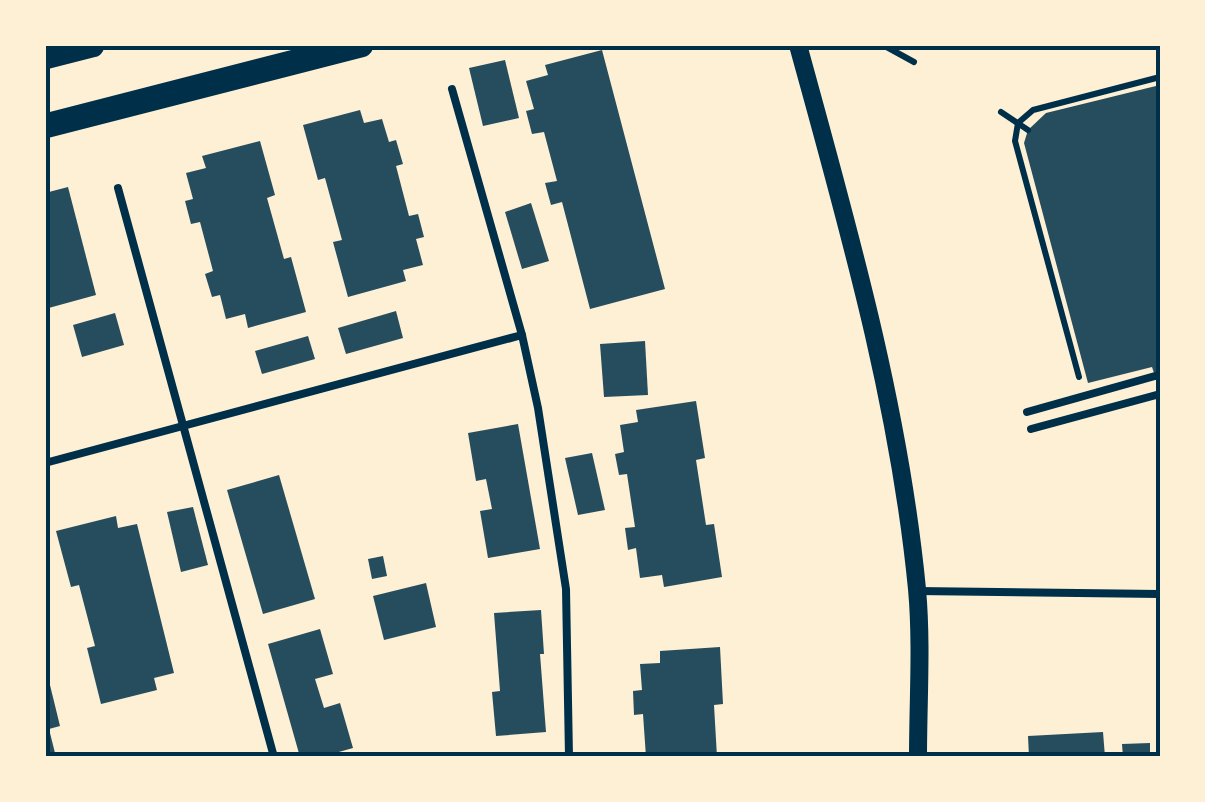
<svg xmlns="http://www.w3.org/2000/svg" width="1205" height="802" font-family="'Public Sans',sans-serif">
	<rect width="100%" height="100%" fill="#fdf0d5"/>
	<g fill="#264d5e">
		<path d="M602,50L665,289L590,309L562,202L551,205L545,183L557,181L544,132L532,134L526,111L534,109L526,81L548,75L545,65Z"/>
		<path d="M505,60L519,118L483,126L469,68Z"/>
		<path d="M1160,85V391L1152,367L1088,383L1024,143L1028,130L1046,113Z"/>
		<path d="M360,110L364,123L382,119L389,142L396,140L403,164L396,166L409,216L418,214L424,237L416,239L423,265L403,270L406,281L348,297L333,242L342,240L325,178L318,180L303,125Z"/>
		<path d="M260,141L275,195L267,198L284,259L291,257L306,312L248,328L245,314L226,319L220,295L212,297L205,274L213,271L200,222L191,224L185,201L193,199L186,173L206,168L202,156Z"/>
		<path d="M68,187L96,295L45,309V193Z"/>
		<path d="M531,203L549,261L522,269L505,212Z"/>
		<path d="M396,311L403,338L346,354L338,328Z"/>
		<path d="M115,313L124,345L82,357L73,325Z"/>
		<path d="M308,336L315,359L262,374L255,351Z"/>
		<path d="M645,341L648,395L604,397L600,344Z"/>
		<path d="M696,401L705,458L696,460L706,525L714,524L722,577L664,587L662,575L640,578L636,548L628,550L625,528L635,527L627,474L619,475L615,454L624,452L620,425L638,422L636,410Z"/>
		<path d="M518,424L540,549L488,558L480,511L492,509L486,479L476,481L468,433Z"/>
		<path d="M592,453L605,510L578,515L565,458Z"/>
		<path d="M279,475L315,599L263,614L227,490Z"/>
		<path d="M193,507L208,565L181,572L167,512Z"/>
		<path d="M116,516L118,528L137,524L174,673L154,678L157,690L101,704L87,648L95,646L79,585L71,587L56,531Z"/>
		<path d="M383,556L387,576L372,579L368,559Z"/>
		<path d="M426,583L436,627L384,640L373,596Z"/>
		<path d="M541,610L544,654H540L546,732L496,736L492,692L500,691L494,613Z"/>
		<path d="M320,629L333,674L315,679L324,708L340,703L353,748L321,757H300L268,644Z"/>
		<path d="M720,647L723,704L714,705L717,757H646L643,714L634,715L633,691L642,690L640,664L660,663V651Z"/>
		<path d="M49,681L60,726L49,729L56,757H45V682Z"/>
		<path d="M1103,732L1105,757H1029L1028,736Z"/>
		<path d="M1150,743V757H1123L1122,744Z"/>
	</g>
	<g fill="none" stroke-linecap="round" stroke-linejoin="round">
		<g stroke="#003049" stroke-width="6">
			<path d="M883,45L914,62"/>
			<path d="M1001,112L1028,130"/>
			<path d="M1079,377L1015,141L1018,123L1033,110L1160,77"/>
		</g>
		<g stroke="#003049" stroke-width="8">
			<path d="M452,89L522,335"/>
			<path d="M118,188L274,757"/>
			<path d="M1027,412L1155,376"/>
			<path d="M1031,429L1160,394"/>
			<path d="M45,463L522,335L538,408L566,589L569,757"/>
			<path d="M917,591L1160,594"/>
		</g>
		<path stroke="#003049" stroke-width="18" d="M798,45C847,224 899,403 917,589C922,644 918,701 918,757"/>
		<g stroke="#003049" stroke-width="25">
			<path d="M45,57L92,45"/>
			<path d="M45,126L361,45"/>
		</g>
	</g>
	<rect width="1205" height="802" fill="none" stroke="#fdf0d5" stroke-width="95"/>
	<rect x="48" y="48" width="1110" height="706" fill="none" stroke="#003049" stroke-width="4"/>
</svg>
